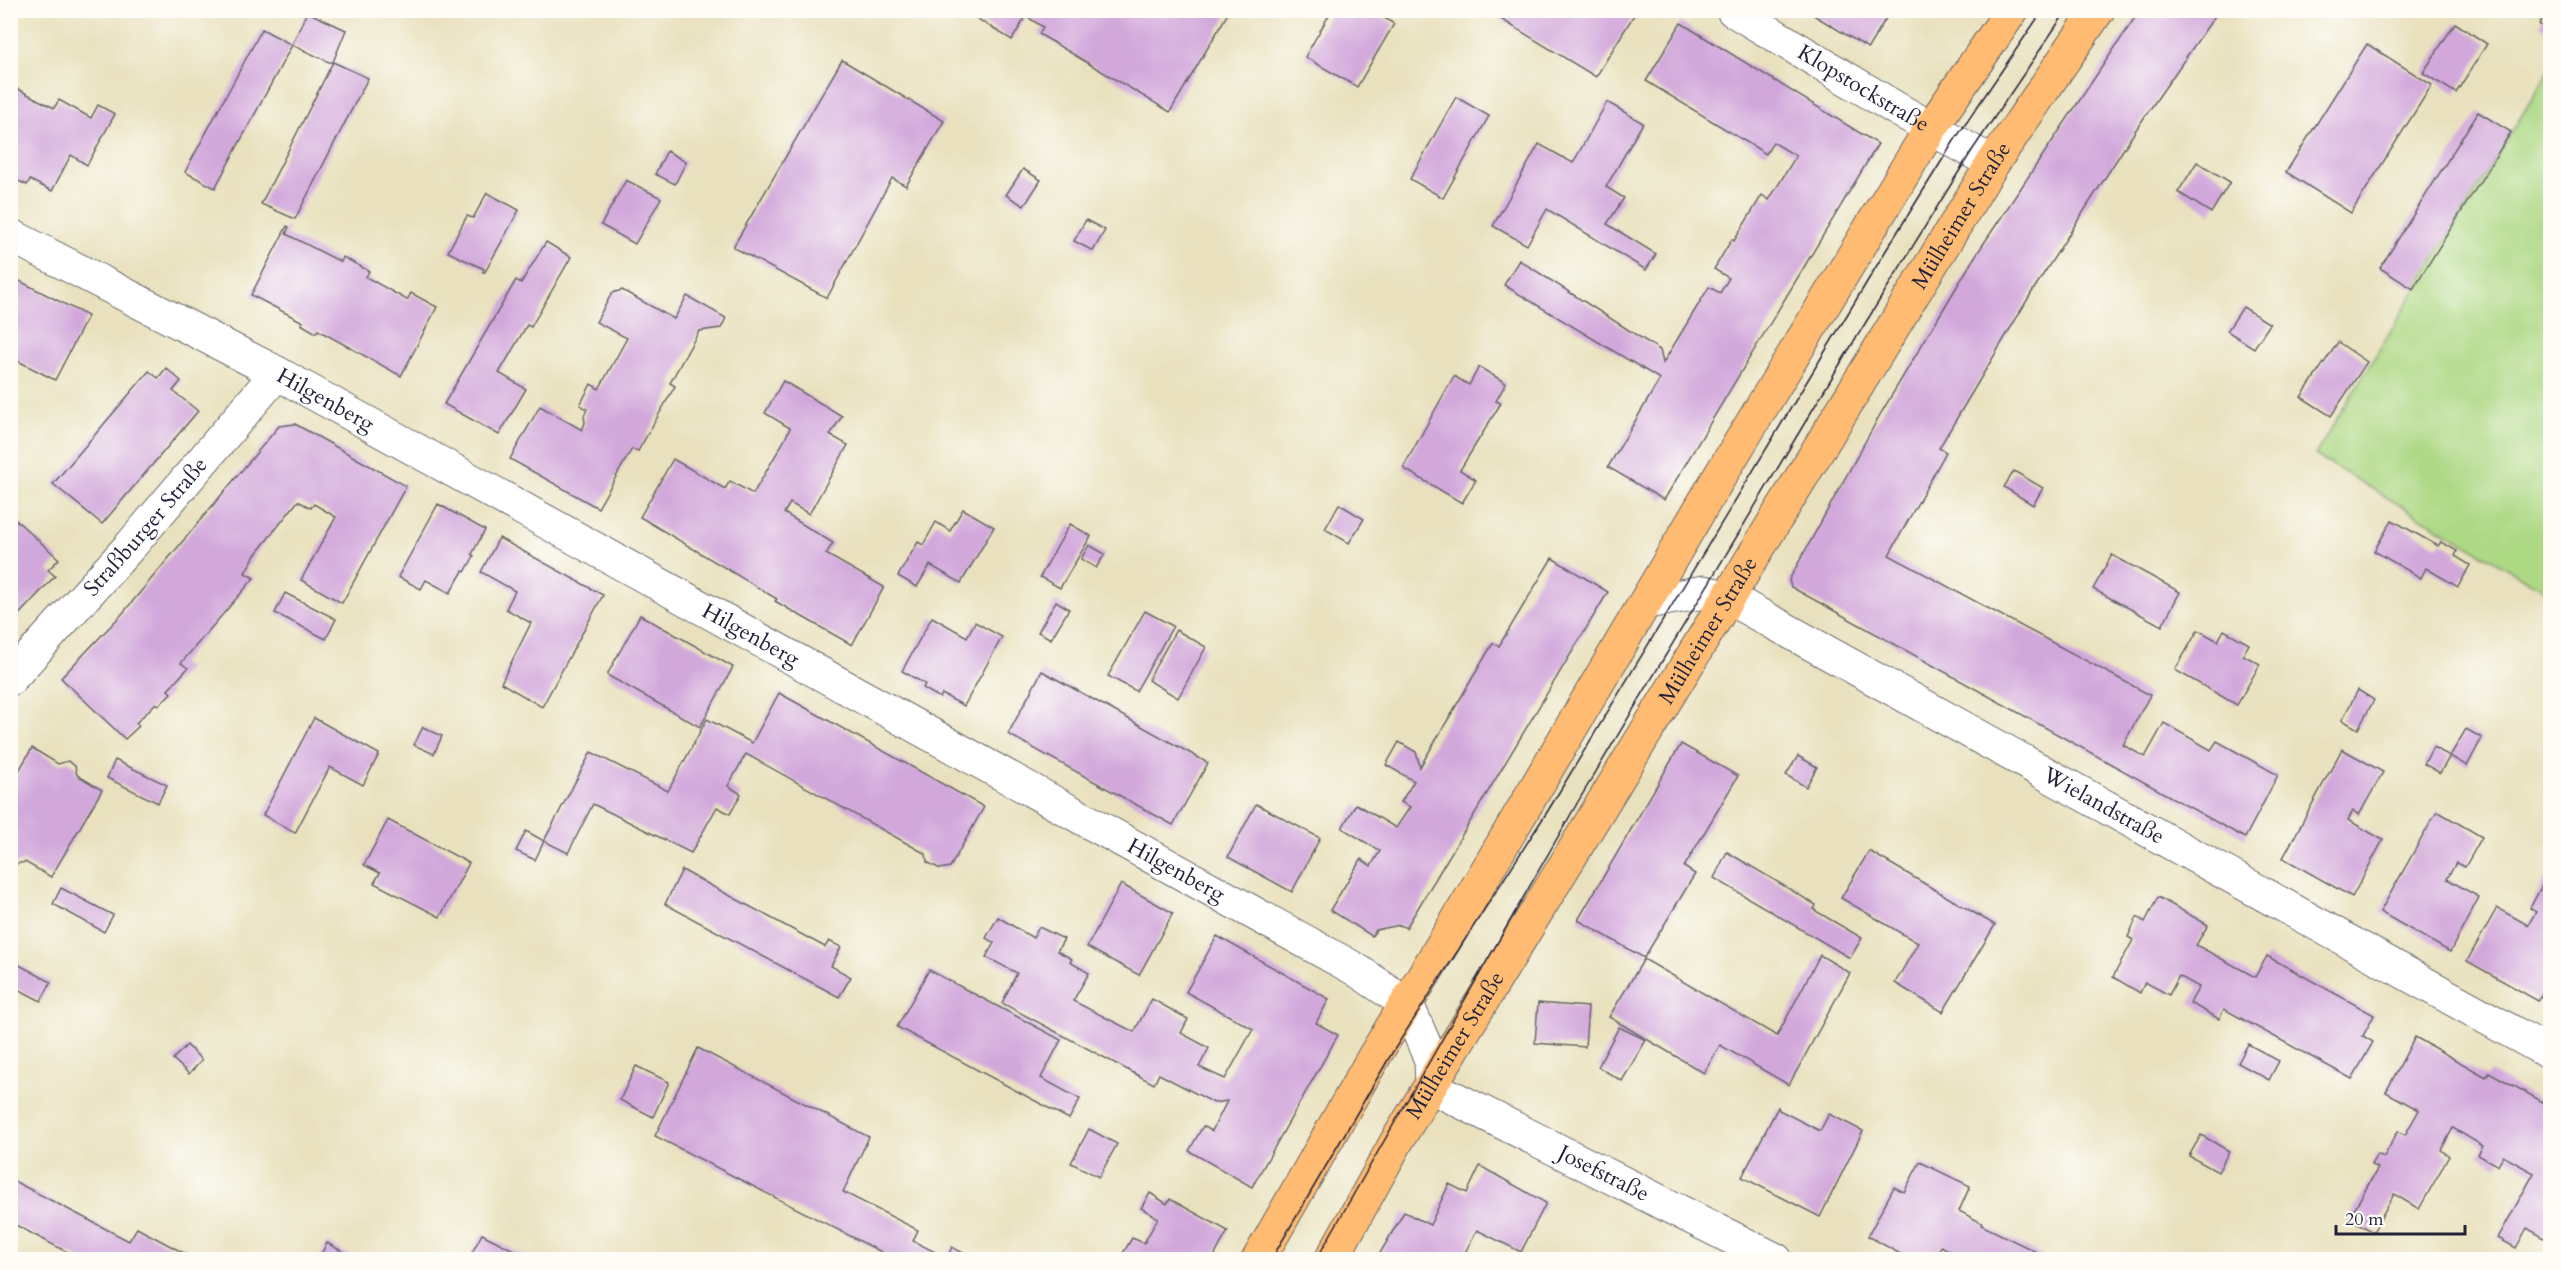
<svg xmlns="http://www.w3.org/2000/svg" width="2561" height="1270" font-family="Cardo,serif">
	<rect width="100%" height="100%" fill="#fdfcf7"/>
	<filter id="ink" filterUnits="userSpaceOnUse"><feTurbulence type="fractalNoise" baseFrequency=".0167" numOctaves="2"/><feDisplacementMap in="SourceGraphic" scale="12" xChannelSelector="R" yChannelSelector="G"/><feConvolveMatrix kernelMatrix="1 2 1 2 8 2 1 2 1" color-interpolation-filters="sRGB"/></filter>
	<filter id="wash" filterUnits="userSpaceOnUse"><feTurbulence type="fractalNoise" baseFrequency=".008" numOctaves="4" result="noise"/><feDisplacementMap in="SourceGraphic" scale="24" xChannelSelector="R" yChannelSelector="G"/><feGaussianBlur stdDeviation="1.35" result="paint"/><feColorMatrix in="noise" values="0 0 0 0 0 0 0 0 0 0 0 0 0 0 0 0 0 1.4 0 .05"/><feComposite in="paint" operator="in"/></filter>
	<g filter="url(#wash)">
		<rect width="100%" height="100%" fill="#e9e1be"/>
		<path fill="#add884" stroke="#687d60" stroke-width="1.5" d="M2550,69V594L2315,455Z"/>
		<g id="blocks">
			<g fill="#d2a8db">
				<path d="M963,10H1230L1170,112L1039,34L1043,27L1026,16L1012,40Z"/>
				<path d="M1332,10H1372L1394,24L1357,87L1305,57Z"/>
				<path d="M1486,10H1637L1596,77Z"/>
				<path d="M1805,10H1891L1868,48Z"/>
				<path d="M2140,10H2219L2139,125L2032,292L1939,448L1946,452L1889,555L2150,695L2123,745L2145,757L2164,723L2211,750L2217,741L2278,775L2245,838L1791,587L1789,580L1881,413L1974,258Z"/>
				<path d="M2548,10H2550V32L2539,24Z"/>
				<path d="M307,12L346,30L333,62L368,78L295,219L261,204L333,62H329L292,45Z"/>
				<path d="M1681,23L1878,144L1664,500L1608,467L1660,379L1504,285L1519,260L1660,350L1663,363L1709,287L1720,293L1729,278L1714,269L1732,239L1734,241L1762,195L1769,200L1796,156L1773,142L1766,154L1646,81Z"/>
				<path d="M2455,23L2487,44L2456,93L2423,73Z"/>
				<path d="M262,29L292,45L215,188L185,172Z"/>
				<path d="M2367,44L2432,85L2351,213L2286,172Z"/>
				<path d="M842,60L944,121L906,186L892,178L827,298L733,247Z"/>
				<path d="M10,85L54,108L59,100L91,118L98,105L115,114L87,165L71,155L52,191L30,180L27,185L10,177Z"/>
				<path d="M1456,97L1489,116L1443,198L1410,179Z"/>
				<path d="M1607,102L1643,123L1606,187L1624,198L1607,224L1656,254L1646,270L1547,209L1527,245L1493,226L1539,144L1573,163Z"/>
				<path d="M2478,112L2511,132L2413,289L2380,268Z"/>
				<path d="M667,151L686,162L675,184L655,174Z"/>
				<path d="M2197,162L2230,182L2211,213L2178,192Z"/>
				<path d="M1023,169L1041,180L1024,206L1006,195Z"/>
				<path d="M626,180L661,198L635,244L601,225Z"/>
				<path d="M487,193L519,210L485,272H483L484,269L448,252L467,216L473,218Z"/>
				<path d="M1086,220L1105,230L1093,251L1074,241Z"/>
				<path d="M287,226L289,227L286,234L341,262L343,257L369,271L366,277L407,300L411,293L437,307L401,376L318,330L316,333L301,324L303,322L251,295Z"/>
				<path d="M546,242L571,257L531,327L527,325L499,373L526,389L499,435L444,404L516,280L521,283Z"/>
				<path d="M10,276L88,316L55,380L10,357Z"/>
				<path d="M622,290L674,319L687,296L726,318L721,328L699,331L670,383L675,386L638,451L632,449L598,508L510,459L540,406L582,430L585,423L584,416L587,409L580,405L591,384L599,389L627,338L596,322L612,293Z"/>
				<path d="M2243,307L2270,324L2254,348L2227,331Z"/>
				<path d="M2338,342L2367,362L2331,416L2301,397Z"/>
				<path d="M1479,367L1506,383L1496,401L1501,403L1460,470L1476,480L1462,503L1403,468L1454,376L1469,385Z"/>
				<path d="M166,368L181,381L173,391L198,411L102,524L53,484L149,371L158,378Z"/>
				<path d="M783,381L842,416L830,435L848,445L809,514L790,503L784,513L833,543L826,554L884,587L852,645L792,611L775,601L777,599L640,517L673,459L725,489L730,481L753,494L784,441L790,428L765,413Z"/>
				<path d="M295,424L406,486L342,603L301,580L336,517L314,504L311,508L298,501L255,555L245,573L254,578L181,663L188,668L168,690L171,693L159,705L156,703L136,723L139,726L125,739L61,678L122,614L279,426Z"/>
				<path d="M2014,471L2043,488L2033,505L2004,487Z"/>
				<path d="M438,504L485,530L472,554L474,556L465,572L463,571L450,593L426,580L421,589L398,577Z"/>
				<path d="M1339,504L1364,519L1349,543L1325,529Z"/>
				<path d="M963,509L994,527L961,583L930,565L917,587L898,576L918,542L923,545L936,522L950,531Z"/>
				<path d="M16,520L59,559L48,570L55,576L10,624V526Z"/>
				<path d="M2392,520L2438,546L2441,542L2457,551L2455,556L2470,565L2458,587L2426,568L2421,578L2374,551Z"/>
				<path d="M1070,524L1091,536L1060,588L1040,577Z"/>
				<path d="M499,538L603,595L542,707L501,683L531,623L506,609L515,591L481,572Z"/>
				<path d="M1089,545L1105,554L1096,568L1081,559Z"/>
				<path d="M2112,555L2180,592L2162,626L2093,589Z"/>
				<path d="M1552,558L1608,592L1406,928L1400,925L1376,930L1372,936L1330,910L1361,859L1371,866L1380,851L1342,828L1356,804L1396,828L1410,807L1401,802L1414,781L1386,765L1399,742L1416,752L1420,767L1493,643L1499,646Z"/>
				<path d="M285,593L336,619L326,639L275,613Z"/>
				<path d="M1056,601L1069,609L1051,639L1038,632Z"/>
				<path d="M1145,611L1173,626L1136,691L1108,676Z"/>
				<path d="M640,615L733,667L700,727L607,675Z"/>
				<path d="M932,617L967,637L975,622L1002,637L964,706L942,694L940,698L923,688L925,684L902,671Z"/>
				<path d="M1176,630L1206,647L1178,698L1148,680Z"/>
				<path d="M2198,630L2218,641L2224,630L2249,644L2243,655L2260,664L2237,705L2175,670Z"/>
				<path d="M1042,671L1208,763L1173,825L1008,734Z"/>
				<path d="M2358,690L2374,700L2358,729L2342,720Z"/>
				<path d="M779,693L984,807L950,867L940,869L927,862L926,854L746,754L728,786L741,794L730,814L717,807L691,853L593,804L568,853L544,841L591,752L668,791L707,719L752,743Z"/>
				<path d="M314,718L379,754L363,785L330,767L295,833L263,815Z"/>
				<path d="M423,727L442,736L434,754L414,745Z"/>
				<path d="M2466,729L2482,738L2467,766L2450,756Z"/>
				<path d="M1681,744L1738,776L1684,867L1695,874L1644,958L1578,920Z"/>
				<path d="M2433,747L2450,756L2440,773L2424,764Z"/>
				<path d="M32,748L58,764L68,761L75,766L77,775L102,790L51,877L25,862L16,864L10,860V786Z"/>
				<path d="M2342,749L2383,772L2359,815L2353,811L2348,820L2383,840L2352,897L2283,858Z"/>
				<path d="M1798,756L1817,767L1806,787L1786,775Z"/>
				<path d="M115,760L167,785L158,803L107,778Z"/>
				<path d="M1256,804L1320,838L1292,892L1228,857Z"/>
				<path d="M2437,811L2482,837L2465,867L2456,863L2447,879L2479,897L2450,952L2380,912Z"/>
				<path d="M388,820L469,863L440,917L374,883L380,873L364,865Z"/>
				<path d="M526,831L544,841L535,860L516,851Z"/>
				<path d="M1869,851L1995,925L1943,1012L1895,983L1918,943L1841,898Z"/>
				<path d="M1727,852L1816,905L1814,910L1862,938L1850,958L1714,878Z"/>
				<path d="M682,870L825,947L829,941L841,947L831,966L851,977L839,997L665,904Z"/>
				<path d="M2550,871V978L2538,1001L2467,961L2497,908L2528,925L2536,912L2530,908Z"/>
				<path d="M1121,884L1173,913L1139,975L1087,947Z"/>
				<path d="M61,888L113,915L104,932L53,904Z"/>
				<path d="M2158,897L2208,925L2196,945L2255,977L2267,956L2374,1015L2363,1036L2373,1042L2352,1079L2224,1009L2219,1019L2190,1003L2199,987L2179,976L2169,995L2145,982L2140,993L2113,977L2133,940L2128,937L2137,917L2145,922Z"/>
				<path d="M998,917L1033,938L1039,927L1064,939L1057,951L1072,959L1070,962L1089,973L1073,1001L1134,1032L1152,999L1188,1019L1181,1033L1209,1048L1199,1067L1225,1079L1253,1029L1186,992L1217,936L1329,999L1316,1023L1338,1035L1252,1187L1189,1151L1203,1126L1212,1131L1227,1101L1214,1103L1159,1074L1154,1084L1002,1003L1017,973L986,957L994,943L986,938Z"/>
				<path d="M1820,955L1850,973L1789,1085L1720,1045L1704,1073L1609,1017L1644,959L1777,1036Z"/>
				<path d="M10,960L51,982L41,1001L10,985Z"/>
				<path d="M929,970L1061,1040L1041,1078L1080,1099L1069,1119L897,1027Z"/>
				<path d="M1538,1003L1588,1007L1585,1047L1535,1043Z"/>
				<path d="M1619,1027L1646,1040L1622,1081L1598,1067Z"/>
				<path d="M2415,1037L2486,1077L2489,1072L2550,1106V1230L2546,1239L2527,1228L2516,1248L2498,1238L2534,1173L2503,1156L2498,1166L2478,1155L2483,1146L2453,1128L2441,1150L2449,1156L2419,1209L2394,1194L2373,1232L2349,1218L2378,1168L2371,1165L2377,1154L2384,1157L2398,1131L2405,1135L2419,1110L2386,1092Z"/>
				<path d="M2248,1044L2279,1061L2269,1080L2238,1063Z"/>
				<path d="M187,1045L202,1060L189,1074L173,1059Z"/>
				<path d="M698,1048L869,1137L843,1192L918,1230L913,1241L947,1258L952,1247L976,1260H897L655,1136Z"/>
				<path d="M636,1066L669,1082L653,1117L620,1100Z"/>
				<path d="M1778,1107L1779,1110L1820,1131L1829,1114L1863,1131L1820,1217L1742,1177Z"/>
				<path d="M1089,1129L1117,1144L1099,1177L1071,1163Z"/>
				<path d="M2201,1135L2229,1151L2218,1172L2189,1156Z"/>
				<path d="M1920,1162L1970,1186L1959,1211L1982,1223L1981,1225L2053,1260H1963L1964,1258L1941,1246L1934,1260H1911L1868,1236L1894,1187L1904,1192Z"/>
				<path d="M1480,1166L1546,1203L1521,1252L1477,1230L1461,1260H1376L1404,1212L1430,1225L1449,1184L1467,1193Z"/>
				<path d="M10,1179L129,1241L137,1228L197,1260H82L10,1222Z"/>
				<path d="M1150,1193L1167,1204L1170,1199L1228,1231L1212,1260H1119L1132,1238L1144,1243L1158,1218L1141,1208Z"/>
				<path d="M482,1234L533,1260H468Z"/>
				<path d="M327,1243L358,1260H318Z"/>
			</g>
		</g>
	</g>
	<g filter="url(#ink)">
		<use href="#blocks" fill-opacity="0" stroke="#686569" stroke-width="1.5"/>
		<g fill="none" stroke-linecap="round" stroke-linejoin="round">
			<defs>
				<g id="street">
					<path id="s1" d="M1733,10L1897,109L1993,163"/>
					<path id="s2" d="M10,235L277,373L1355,969L1407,1004L1431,1060L1432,1087L1776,1260"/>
					<path id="s3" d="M1647,602L1704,592L1727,597L2550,1053"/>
					<path id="s4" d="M10,679L132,544L277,373"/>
				</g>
				<g id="primary">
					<path d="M1258,1260L1375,1055L1466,906L1712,489L1931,128L2012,10"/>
					<path id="s5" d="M1331,1260L1398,1139L1993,163L2098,10"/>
				</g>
			</defs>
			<use href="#street" stroke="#686569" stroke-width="35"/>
			<use href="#primary" stroke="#686569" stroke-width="35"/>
			<use href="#street" stroke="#fff" stroke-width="33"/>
			<use href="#primary" stroke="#febb71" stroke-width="33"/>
			<g stroke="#22223b" stroke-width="1.5">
				<path d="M1271,1260L1392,1053L1549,809L1885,252L1954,141L2043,10"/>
				<path d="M1316,1260L1579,800L1837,369L1971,152L2067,10"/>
			</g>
		</g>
	</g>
	<g text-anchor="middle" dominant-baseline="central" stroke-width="6" stroke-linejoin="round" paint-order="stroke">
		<g font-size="22" fill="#22223b" stroke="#fdfcf7">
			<text stroke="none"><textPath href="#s1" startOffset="152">Klopstockstraße</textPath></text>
			<text stroke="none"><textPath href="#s5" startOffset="1220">Mülheimer Straße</textPath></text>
			<text stroke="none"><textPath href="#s2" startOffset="356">Hilgenberg</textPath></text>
			<text stroke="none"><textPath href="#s4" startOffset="204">Straßburger Straße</textPath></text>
			<text stroke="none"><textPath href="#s5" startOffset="734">Mülheimer Straße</textPath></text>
			<text stroke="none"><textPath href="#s2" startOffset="842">Hilgenberg</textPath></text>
			<text stroke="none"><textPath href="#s3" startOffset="512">Wielandstraße</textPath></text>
			<text stroke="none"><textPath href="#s2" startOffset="1328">Hilgenberg</textPath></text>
			<text stroke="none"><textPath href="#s5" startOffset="248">Mülheimer Straße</textPath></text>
			<text stroke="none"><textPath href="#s2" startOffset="1875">Josefstraße</textPath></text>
		</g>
	</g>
	<rect width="2561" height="1270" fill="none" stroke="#fdfcf7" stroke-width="36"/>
	<path d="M2336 1225v9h129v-9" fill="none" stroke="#22223b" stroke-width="3"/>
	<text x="2345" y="1225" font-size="18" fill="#22223b" stroke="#fdfcf7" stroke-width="4.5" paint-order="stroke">20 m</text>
</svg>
